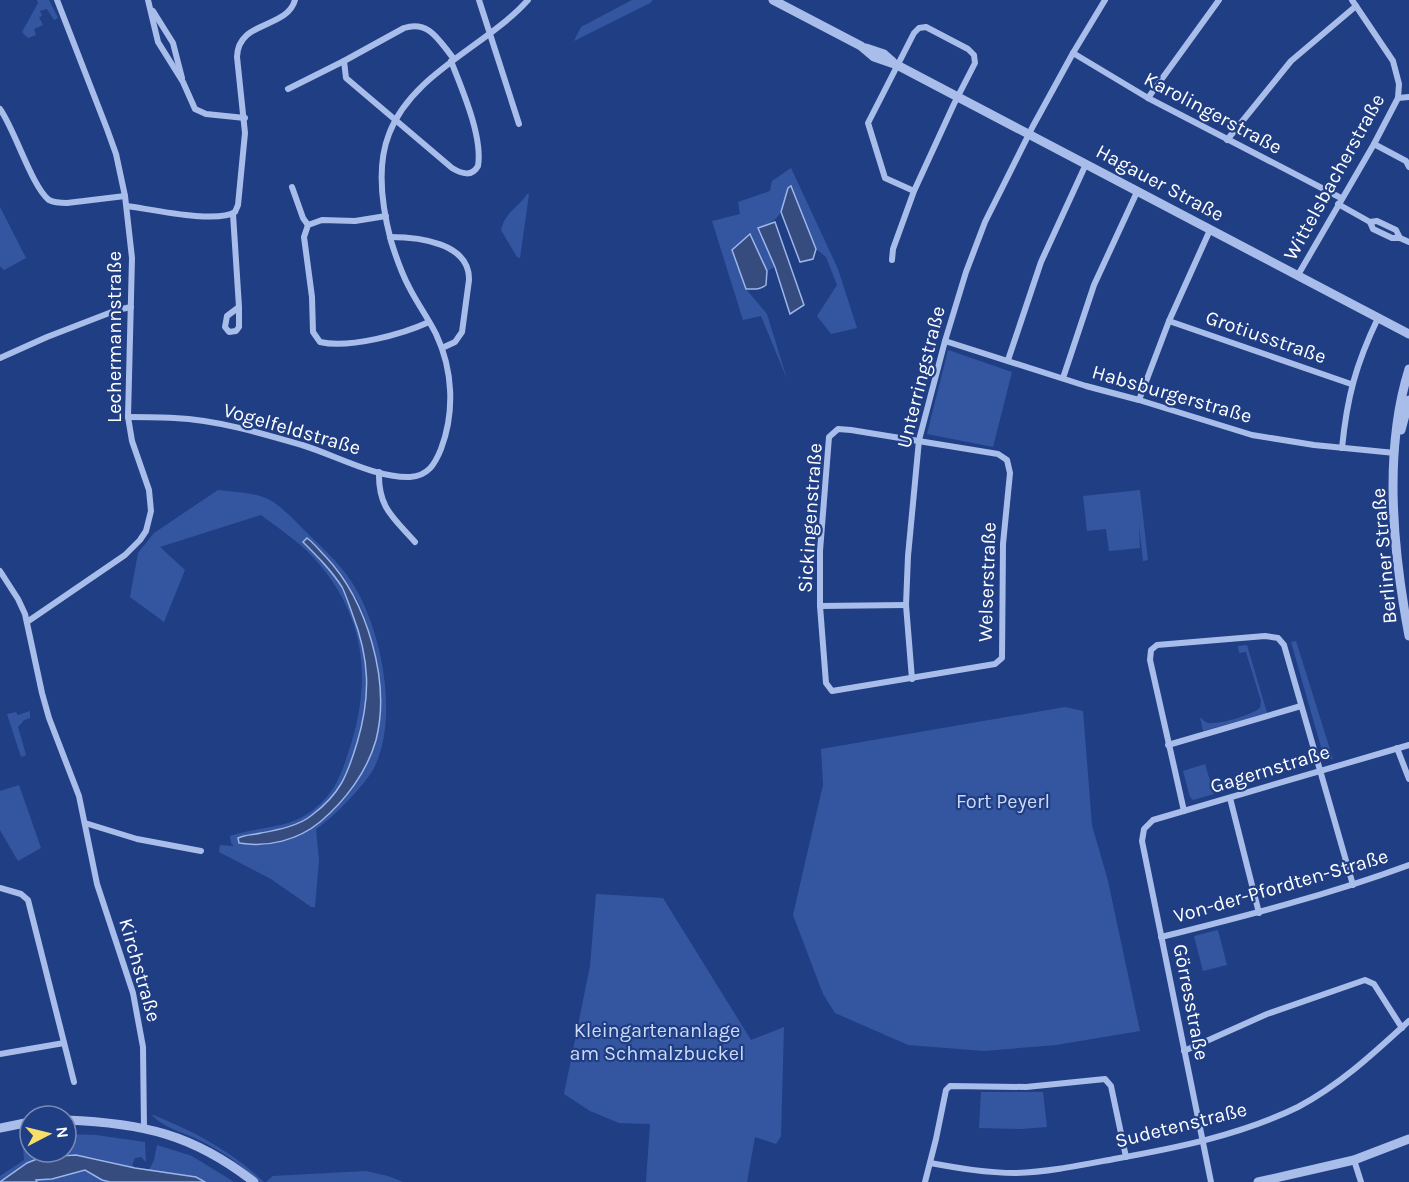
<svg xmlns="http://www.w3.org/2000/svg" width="1409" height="1182" font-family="Karla,sans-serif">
	<rect width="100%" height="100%" fill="#203e84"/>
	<g fill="#3456a1" fill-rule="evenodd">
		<path d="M37,0H49L58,18L54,20L47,9L40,11L42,16L39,17L43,25L34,29L36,35L28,38L22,32L38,3Z"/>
		<path d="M632,0H653L650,3L574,41L581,27Z"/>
		<path d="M791,168L838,269L857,328L831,334L817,316L837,285L826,257L816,249L791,187L788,188C781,212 783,219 758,228L775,267L767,271L750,235L746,289L767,314L787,379L761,316L743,320L712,221L740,214L738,202L770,191L772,181Z"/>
		<path d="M527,194H529L520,258L517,257L501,230C505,212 517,209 527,194Z"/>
		<path d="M0,207L26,258L4,270L0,266Z"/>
		<path d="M948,350L1012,372L993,447L927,434Z"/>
		<path d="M218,490C232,492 249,492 263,497C278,502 291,517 302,528C319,545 338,561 351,581C381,626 399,715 375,766C367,783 333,818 316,829L319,860L315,907H311L271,879L219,852L220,845L234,846L231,843L230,836C256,827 286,829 309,813C337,793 342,772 352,741C371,676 364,618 320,565C304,545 281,530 261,515L160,547L185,570L164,622L130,597L138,553L154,533ZM304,542C318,557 343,579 354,595C374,625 386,704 376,738C360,795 304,857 239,843L244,835C265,833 292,829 310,817C321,810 336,796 342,785C355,761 369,707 368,679C367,650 356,612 341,587C331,570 317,556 304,542Z"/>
		<path d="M1140,490L1148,560L1143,561L1139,525L1140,548L1109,551L1106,529L1087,531L1083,496Z"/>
		<path d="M1296,641L1333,759L1325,758L1323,754L1291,642Z"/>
		<path d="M1247,645L1267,713L1203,731L1200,717C1204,721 1207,724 1213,723C1224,723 1251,715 1260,708L1261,701L1246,652L1239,653L1238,646Z"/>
		<path d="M1065,707L1083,711L1092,825L1108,881L1140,1031L1056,1045L984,1051L908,1045L835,1013L823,994L793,915L823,785L821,749Z"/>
		<path d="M30,711V718L24,720L18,727L26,755L21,757L7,714L16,712L18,715Z"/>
		<path d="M1205,764L1214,794L1193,800L1190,797L1183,771Z"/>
		<path d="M19,785L41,848L18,861L0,830V791Z"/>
		<path d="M596,894L663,898L751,1040L784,1027L781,1136L776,1144L755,1137L747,1182H646L650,1124L619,1123L590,1111L564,1094L590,966Z"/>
		<path d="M1218,930L1227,965L1203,971L1194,936Z"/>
		<path d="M981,1092H1043L1047,1127L1021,1129L979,1128Z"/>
		<path d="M151,1114C193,1131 230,1150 264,1182H259C242,1165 223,1152 201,1141C184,1132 164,1129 151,1114Z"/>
		<path d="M66,1134L96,1135L145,1142L146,1162L141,1157L135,1158L132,1165L135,1168C106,1161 71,1149 41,1157C26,1162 13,1173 0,1181V1176L24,1160L22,1136H30V1152H66Z"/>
		<path d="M157,1145L192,1156L234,1182H205L196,1177L149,1170L154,1160Z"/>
		<path d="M85,1170L102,1180L110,1182H37L36,1180L52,1179Z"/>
		<path d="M366,1171L388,1176L403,1182H266L273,1176Z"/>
	</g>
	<g fill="#364c7f" stroke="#9cb6ea" stroke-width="1.5">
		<path d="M791,186L816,249L813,259L800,262L781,212L788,188Z"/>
		<path d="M775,222L804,305L790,314L775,267L758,228Z"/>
		<path d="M750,234L767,271L766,285C760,290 754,289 746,289L732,250Z"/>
		<path d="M307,538C314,543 320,551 326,557C367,601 391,681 376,740C367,772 345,801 320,822C298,840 268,848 239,843L238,838C246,834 253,835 261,833C277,830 299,826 312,815C340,794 347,776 357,743C371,696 370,659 352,613C349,605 346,595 342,587C331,570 317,556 303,542Z"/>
		<path d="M76,1155L135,1168L196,1177L205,1182H110L102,1180L85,1170L52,1179L36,1180L37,1182H0L27,1163L42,1157Z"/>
	</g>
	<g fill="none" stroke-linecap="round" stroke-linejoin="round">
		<g stroke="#a8bde9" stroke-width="6">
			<path d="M148,0L158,42L183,82L195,109L206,114L245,118"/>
			<path d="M479,0L519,124"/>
			<path d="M153,11L173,43L182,78"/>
			<path d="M1073,53L1148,98L1341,198"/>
			<path d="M344,61L346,78L452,168C462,174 472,177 478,166C483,137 462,89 451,61"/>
			<path d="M288,89L344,61L404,28C430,20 439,41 454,59"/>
			<path d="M1148,98L1219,0"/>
			<path d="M1398,98L1409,97"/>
			<path d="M0,109C15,130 32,187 49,200C55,203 61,203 67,203L125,196"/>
			<path d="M1227,140L1291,61L1356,6"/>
			<path d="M1374,144L1406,161L1409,167"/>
			<path d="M292,187L303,218L308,225"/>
			<path d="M1338,204L1370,222L1373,229L1392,238H1400L1409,242"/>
			<path d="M127,206C150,209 217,224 235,212L238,205L245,133L237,57C238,20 287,29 295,0"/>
			<path d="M233,214L239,307L227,316L225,327L229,332L236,331L239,327V307"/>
			<path d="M386,216L355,221L322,220L308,225L304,237L312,297L313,332L320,342C349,349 403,334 429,322"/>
			<path d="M1370,222L1377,221L1396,230L1400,238"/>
			<path d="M390,237C419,237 470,243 469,280L462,332L455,342L442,348"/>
			<path d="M892,260L893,249L914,191L954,104L975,63L974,55L968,49L926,27L919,28L914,33L868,123L885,178L914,191"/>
			<path d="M1298,275L1374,144L1398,98L1399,84L1393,61L1352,0"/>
			<path d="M1169,321L1351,384"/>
			<path d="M945,341L1086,386L1139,400L1252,435L1314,445L1395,453"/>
			<path d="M0,358L47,337L117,310L131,307"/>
			<path d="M1008,360L1041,262L1086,164"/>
			<path d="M1063,378L1094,285L1137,192"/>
			<path d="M1139,400L1169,321L1210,230"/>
			<path d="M128,417C143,417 159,417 174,418C217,420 261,433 302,445C335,455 375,478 410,477C428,476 435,464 441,449C455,412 453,370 436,334C428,318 417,303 409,287C401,272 396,257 391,241C382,207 376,167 389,134C412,73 487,46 528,0"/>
			<path d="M838,429L851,430L998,454L1007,460L1010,473L1003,544L1002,658L995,664L832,691L826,683L820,606V551L829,437Z"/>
			<path d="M1342,448C1347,397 1356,364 1378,318"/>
			<path d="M379,472C378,508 393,517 415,542"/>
			<path d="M0,571L18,599L25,614L42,693L49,718L79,796L97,884L133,993L143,1047L144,1128"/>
			<path d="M820,606L906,605"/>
			<path d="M27,622L125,555L140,540L146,531L151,511L149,490L132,441L128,417L132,258L125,196L116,154L107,129L57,0"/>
			<path d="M912,679L906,605L908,556L919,440L945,341L966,272L985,222L1033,126L1073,53L1105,0"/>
			<path d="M1168,745L1301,706"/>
			<path d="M1397,748L1409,779"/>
			<path d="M1230,798L1259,913"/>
			<path d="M1184,811L1150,660L1151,650L1157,645L1265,636L1278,638L1284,645L1353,885"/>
			<path d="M85,823L137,839L201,851"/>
			<path d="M0,888L21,894L28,900L74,1082"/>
			<path d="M1161,937C1245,916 1328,895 1409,865"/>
			<path d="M1184,1051L1267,1014L1365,980L1374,984L1402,1028"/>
			<path d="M0,1054L64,1043"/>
			<path d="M1354,1160L1361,1182"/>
			<path d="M930,1163C958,1168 986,1173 1016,1173C1049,1172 1082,1165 1114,1159C1176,1148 1241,1135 1298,1107C1340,1085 1374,1053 1409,1021"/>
			<path d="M925,1182L936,1139L946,1090L950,1086L1026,1087L1105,1079L1111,1086L1126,1157"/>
			<path d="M1211,1182L1142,841L1144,829L1153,820L1409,745"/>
		</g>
		<g stroke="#a8bde9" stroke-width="9">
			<path d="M773,0L861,46L874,57L897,65L1409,334"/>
			<path d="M866,48L884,54L893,62"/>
			<path d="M1409,369C1383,452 1393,551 1409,636"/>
			<path d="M1401,430L1409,400"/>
			<path d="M66,1120C142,1123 193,1134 254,1182"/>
			<path d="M0,1128L30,1122"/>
			<path d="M1258,1182L1354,1160L1409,1139"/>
		</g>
	</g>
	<g text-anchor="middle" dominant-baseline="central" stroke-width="4.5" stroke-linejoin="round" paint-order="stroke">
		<g font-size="20" fill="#fff" stroke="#203e84">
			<text transform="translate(1213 113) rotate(28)">Karolingerstraße</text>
			<text transform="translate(1334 177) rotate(-61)">Wittelsbacherstraße</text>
			<text transform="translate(1160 183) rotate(28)">Hagauer Straße</text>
			<text transform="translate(114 337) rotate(-90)">Lechermannstraße</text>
			<text transform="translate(1266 337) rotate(19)">Grotiusstraße</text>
			<text transform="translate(921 377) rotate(-76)">Unterringstraße</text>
			<text transform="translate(1172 394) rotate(16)">Habsburgerstraße</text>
			<text transform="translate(292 429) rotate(16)">Vogelfeldstraße</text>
			<text transform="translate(810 518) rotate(-86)">Sickingenstraße</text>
			<text transform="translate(1384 556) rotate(-95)">Berliner Straße</text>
			<text transform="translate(987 582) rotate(-88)">Welserstraße</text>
			<text transform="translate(1270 769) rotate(-17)">Gagernstraße</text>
			<text transform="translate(1281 886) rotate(-16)">Von-der-Pfordten-Straße</text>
			<text transform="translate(140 970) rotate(74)">Kirchstraße</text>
			<text transform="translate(1191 1002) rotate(79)">Görresstraße</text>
			<text transform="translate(1181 1125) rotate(-14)">Sudetenstraße</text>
		</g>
		<g font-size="20" fill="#ccdaf7" stroke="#203e84">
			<text x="1003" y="801">Fort Peyerl</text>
			<text x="657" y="1030">Kleingartenanlage<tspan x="657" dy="23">am Schmalzbuckel</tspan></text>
		</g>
	</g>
	<g transform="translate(48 1134) rotate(83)"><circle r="28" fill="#203e84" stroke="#798bb5" stroke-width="1.5"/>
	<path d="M0-4.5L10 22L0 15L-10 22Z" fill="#f6e069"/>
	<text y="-9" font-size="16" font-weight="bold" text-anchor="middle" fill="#ffffff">N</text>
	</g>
</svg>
